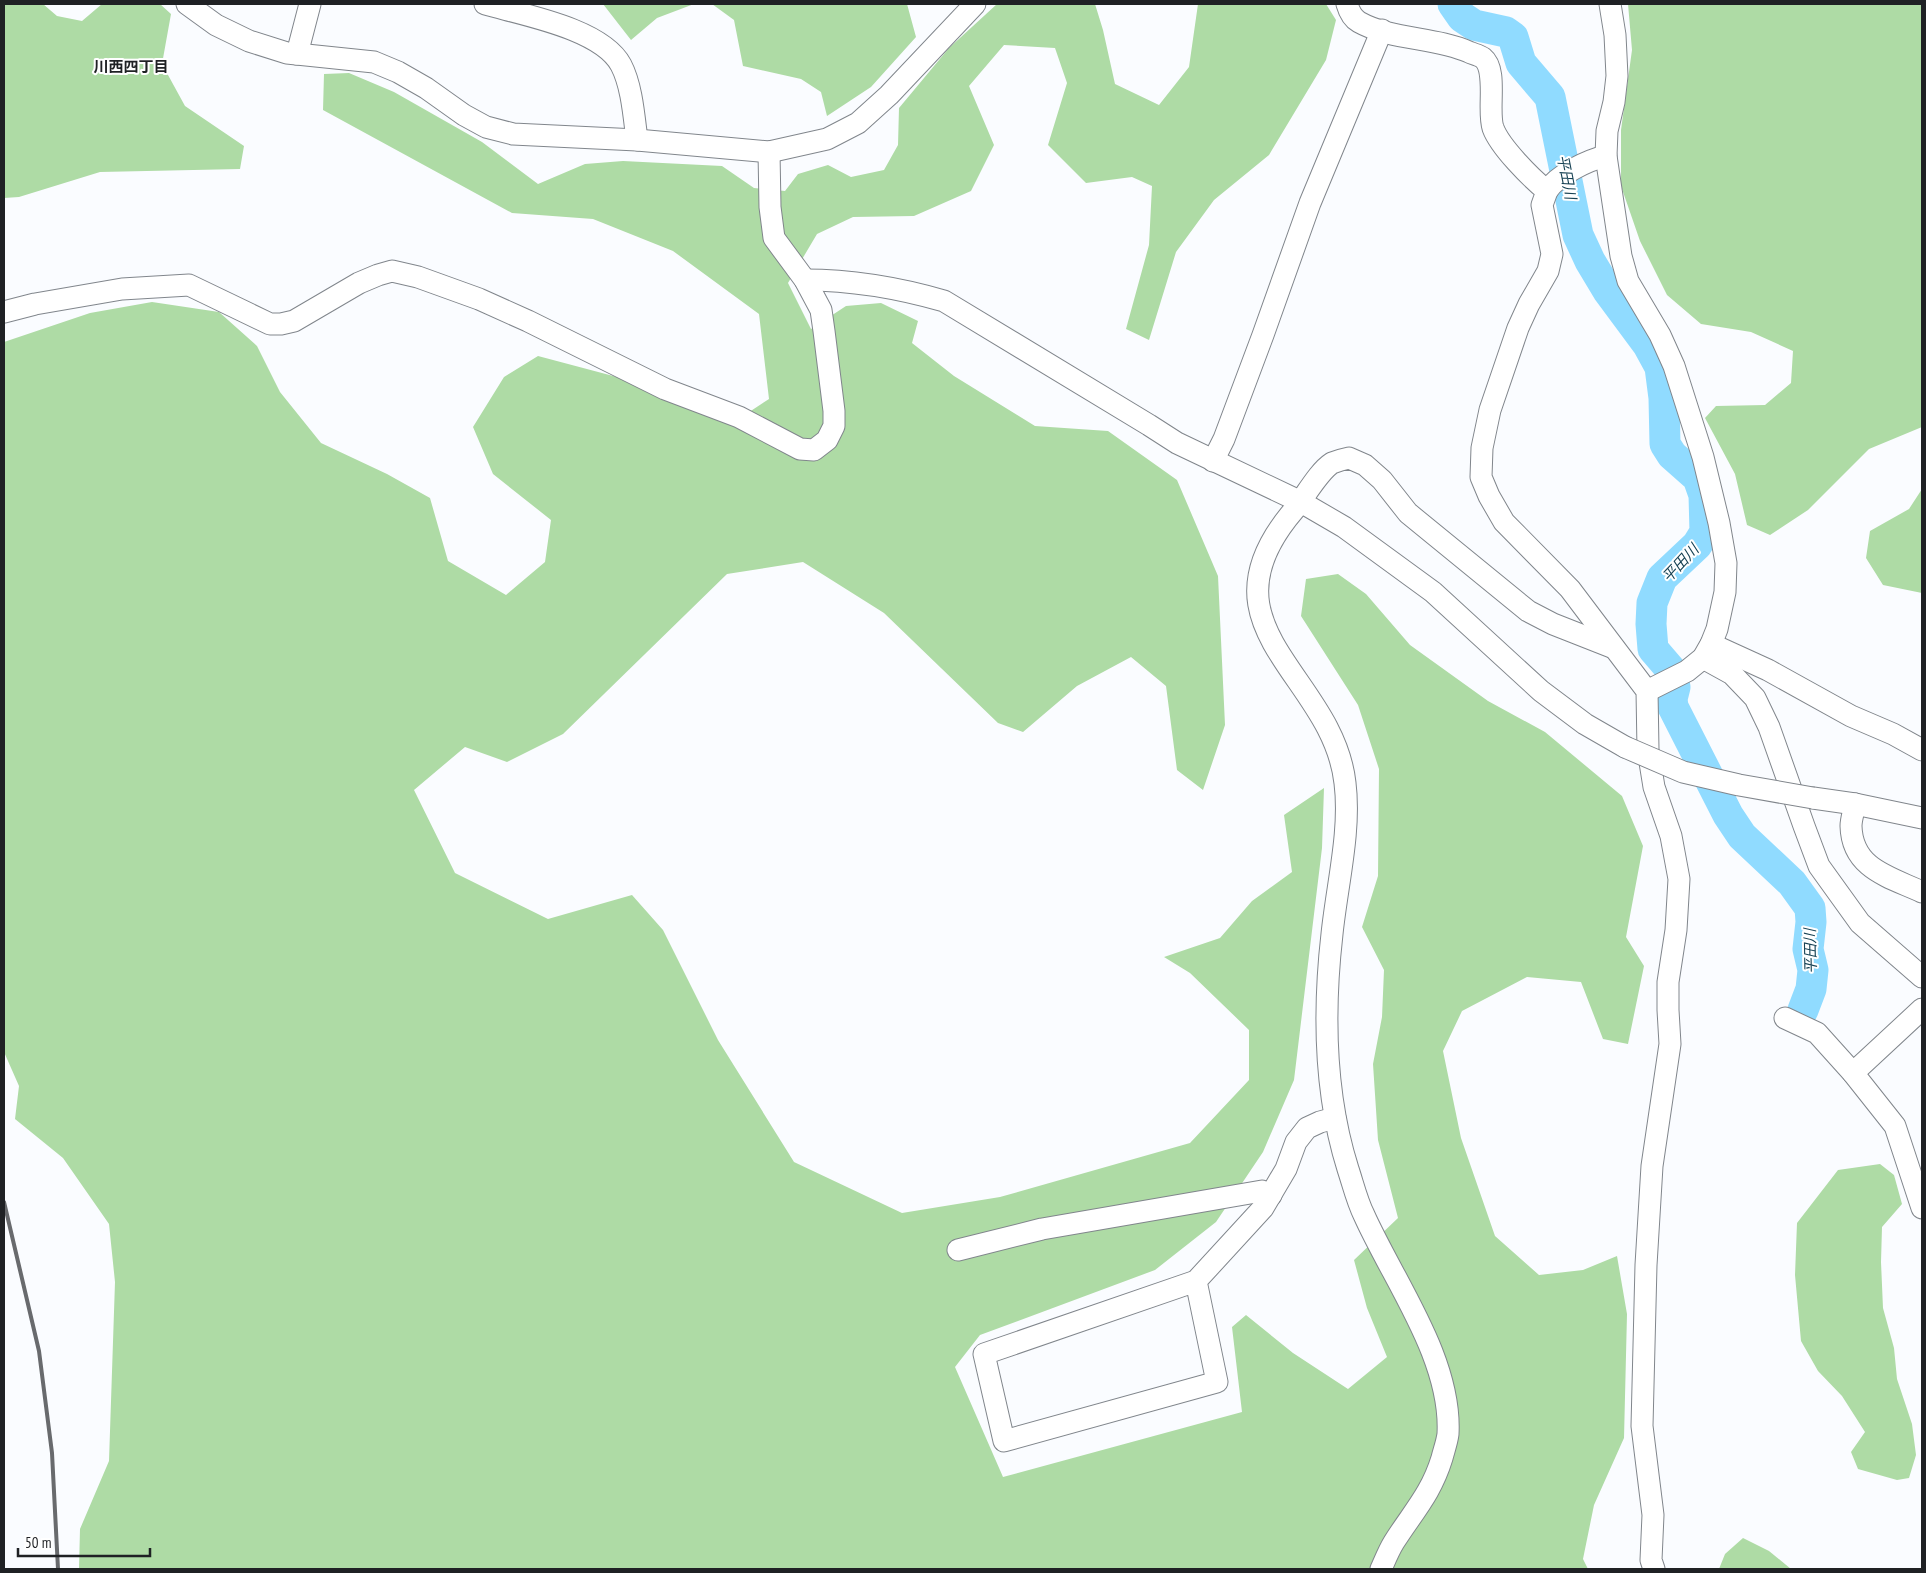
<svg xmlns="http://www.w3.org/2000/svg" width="1926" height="1573" font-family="'PT Sans Narrow','Noto Sans JP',sans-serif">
	<rect width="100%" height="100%" fill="#fafcff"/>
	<g fill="#aedba5">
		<path d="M4,4H43L57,16L82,21L102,4H160L171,14L162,64L185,106L244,146L240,169L100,172L19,197L4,198Z"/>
		<path d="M603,4H694L657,18L631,40Z"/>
		<path d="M712,4H907L916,37L871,87L827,116L821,92L801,79L743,66L734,20Z"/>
		<path d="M997,4H1095L1103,30L1115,84L1159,105L1189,67L1198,4H1326L1336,20L1326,60L1269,155L1214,200L1176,252L1149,340L1126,329L1149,245L1152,186L1132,177L1086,183L1048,145L1067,83L1055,48L1004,45L969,86L994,145L971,191L914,216L853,217L817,234L788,283L811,329L846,306L881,303L918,321L912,343L954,376L1035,426L1108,431L1177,480L1218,576L1225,725L1203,790L1177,770L1166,686L1131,657L1077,686L1023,732L998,723L884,613L803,562L727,574L563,734L507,762L465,747L414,790L455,873L548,919L632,895L663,930L718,1040L794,1162L902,1213L1000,1197L1190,1143L1249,1080V1030L1190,973L1164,957L1220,938L1252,901L1292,872L1284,815L1324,788L1322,848L1294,1080L1263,1152L1216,1222L1155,1270L980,1335L955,1367L1003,1477L1242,1412L1232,1327L1246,1315L1293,1353L1348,1389L1387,1357L1367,1308L1354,1260L1398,1218L1378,1140L1373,1064L1382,1017L1384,970L1362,927L1378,876L1379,769L1358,705L1301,616L1306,579L1338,574L1366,594L1410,645L1488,701L1545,732L1622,796L1643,846L1626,937L1644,966L1628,1044L1603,1039L1581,982L1527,977L1462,1011L1443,1051L1461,1138L1495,1236L1539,1275L1583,1270L1617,1256L1627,1314L1624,1438L1594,1505L1583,1559L1588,1569H79L80,1529L109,1461L115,1282L109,1224L63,1158L15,1119L19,1086L4,1052V342L90,313L152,302L219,312L257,346L280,392L321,443L387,474L430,498L448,561L506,595L545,562L551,520L493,474L473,427L504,377L538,356L632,381L734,422L769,399L759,314L673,251L593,219L512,213L323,110L324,74L349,73L394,92L482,142L538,184L585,164L623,161L722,166L754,188L785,191L798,174L828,165L851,177L884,170L898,145L899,108L949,48Z"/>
		<path d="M1628,4H1922V427L1869,449L1808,510L1770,535L1747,525L1735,474L1705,418L1716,406L1765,405L1791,383L1793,351L1751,332L1701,324L1667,295L1640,241L1621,186V130L1632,50Z"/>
		<path d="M1922,489V593L1883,585L1866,558L1870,531L1909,509Z"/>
		<path d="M1880,1164L1894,1175L1902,1204L1882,1227L1881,1262L1883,1308L1894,1348L1897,1379L1912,1424L1916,1455L1909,1478L1897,1480L1858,1469L1851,1452L1865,1432L1842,1396L1818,1371L1801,1341L1795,1275L1797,1223L1838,1170Z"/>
		<path d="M1743,1538L1769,1551L1791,1569H1719L1725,1554Z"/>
	</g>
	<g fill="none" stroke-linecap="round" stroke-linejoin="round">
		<path stroke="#90dbff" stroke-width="31" d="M1453,4L1462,17L1474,25L1506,32L1513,37L1521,63L1550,97L1578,235L1590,261L1608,291L1648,345L1660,367L1664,398L1665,444L1672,455L1698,478L1704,495L1705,532L1697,545L1662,578L1652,603L1651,624L1653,649L1671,670L1675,687L1672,699L1673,707L1728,815L1742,836L1792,883L1810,908L1811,922L1808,949L1813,970L1811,989L1803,1010"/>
		<defs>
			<g id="minor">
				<path d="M187,4L216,25L249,41L287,53L374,62L398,72L426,88L464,115L486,127L513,134L637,140L769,152L827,139L858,123L889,95L975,4"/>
				<path d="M485,4C524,15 602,29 621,65C632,86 634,117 637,140"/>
				<path d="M1347,4C1349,11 1352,18 1359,22C1391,40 1435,37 1469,52C1473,54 1479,55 1483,58C1498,70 1487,110 1493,128C1500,147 1531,178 1547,191L1542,205L1552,254L1548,271L1529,304L1518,328L1490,410L1482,448L1481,477L1489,496L1504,522L1570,589L1647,691L1648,750L1654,787L1671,836L1679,879L1676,930L1668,982V1010L1670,1044L1652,1166L1646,1265L1642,1426L1653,1515L1651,1560L1654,1569"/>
				<path d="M1610,4L1615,35L1617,76L1614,102L1607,131L1606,156L1621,256L1628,281L1660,335L1674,366L1703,457L1719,523L1726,563L1725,592L1717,629L1711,644L1703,658L1687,671L1647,691"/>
				<path d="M297,54L310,4"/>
				<path d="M1547,191C1557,175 1588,160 1606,156"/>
				<path d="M805,280C852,280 899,288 944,301L1149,425L1177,443L1301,502L1344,527L1433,592L1541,691L1585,724L1625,747"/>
				<path d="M4,312L35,304L122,289L189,285L270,324H281L294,321L359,283L378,275L392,271L418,277L479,299L528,321L665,389L739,417L800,449L814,450L827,440L834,426V411L824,331L821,310L805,280L774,238L770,207L769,152"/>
				<path d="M1213,461L1224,439L1263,335L1310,203L1382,30"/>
				<path d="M1711,644L1768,670L1851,716L1893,734L1922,750"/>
				<path d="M1703,658L1732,674L1755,698L1769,727L1804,826L1819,866L1860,923L1922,977"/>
				<path d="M1813,798L1855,804L1922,818"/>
				<path d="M1855,804C1854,811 1851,819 1851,826C1852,869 1890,877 1922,892"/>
				<path d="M1922,1009L1853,1073L1895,1126L1922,1208"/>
				<path d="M1785,1018L1817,1033L1853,1073"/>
				<path d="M958,1250L1042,1229L1262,1191L1271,1195"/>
				<path d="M1196,1281L1217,1382L1004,1441L984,1354L1196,1281L1263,1208L1286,1169L1296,1142L1307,1128L1320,1122L1335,1118"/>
				<path d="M1381,1569C1385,1560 1389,1550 1394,1542C1413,1512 1431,1494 1442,1458C1444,1450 1447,1442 1448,1434C1452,1359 1394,1282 1364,1215C1357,1201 1353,1184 1348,1169C1324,1093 1323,1013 1332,934C1337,885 1351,831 1345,783C1333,674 1193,628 1294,510C1305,497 1318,472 1332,463C1337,461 1344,459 1349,458L1365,465L1382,480L1408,513L1528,611L1553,624L1614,648"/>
			</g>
		</defs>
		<use href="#minor" stroke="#81868c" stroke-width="23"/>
		<use href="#minor" stroke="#fff" stroke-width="21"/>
		<path stroke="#686a6d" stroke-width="4" d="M4,1202L39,1351L52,1453L58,1569"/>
		<defs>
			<path id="minor-bridge" d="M1625,747L1683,772L1739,785L1813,798"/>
		</defs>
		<use href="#minor-bridge" stroke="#81868c" stroke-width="23" stroke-linecap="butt"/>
		<use href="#minor-bridge" stroke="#fff" stroke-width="21"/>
	</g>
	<g text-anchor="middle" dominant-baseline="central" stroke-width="4" stroke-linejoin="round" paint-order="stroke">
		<g font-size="15" font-weight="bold" fill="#1f2124" stroke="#fff">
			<text x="131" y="66">川西四丁目</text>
		</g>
		<g font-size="15" font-style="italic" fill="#174254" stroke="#fff">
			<text transform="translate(1567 177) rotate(79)">平田川</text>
			<text transform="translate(1680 563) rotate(-47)">平田川</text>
			<text transform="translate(1810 951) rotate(-91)">平田川</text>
		</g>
	</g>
	<rect width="1926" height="1573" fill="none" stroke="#1f2124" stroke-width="10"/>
	<path d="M18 1548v8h132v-8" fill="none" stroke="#1f2124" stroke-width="2.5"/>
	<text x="25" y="1548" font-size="15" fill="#1f2124" stroke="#ffffff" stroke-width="4" paint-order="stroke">50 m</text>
</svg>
